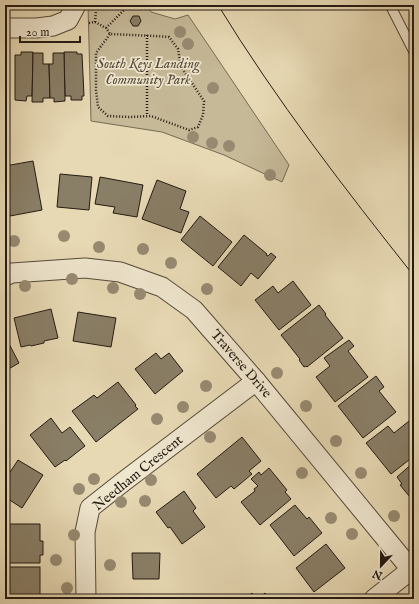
<svg xmlns="http://www.w3.org/2000/svg" width="419" height="604" font-family="'IM FELL English',serif">
	<rect width="100%" height="100%" fill="#e7d9b4"/>
	<filter id="stains"><feTurbulence type="fractalNoise" baseFrequency=".005" numOctaves="4"/><feColorMatrix values="0 0 0 0 .2 0 0 0 0 .09 0 0 0 0 .02 0 0 0 .5 -.17"/></filter>
	<radialGradient id="worn" r=".72"><stop offset=".6" stop-color="#630" stop-opacity="0"/><stop offset="1" stop-color="#630" stop-opacity=".3"/></radialGradient>
	<path fill="#c6b998" stroke="#756a55" d="M88,5H147L151,12L175,19L188,15L289,165L282,182L224,155L162,132L91,121Z"/>
	<g fill="#897e66" stroke="#241b12">
		<path d="M133,16H139L141,21L138,26H133L130,21Z"/>
		<path d="M21,52H33L32,96H27L26,101L15,100V55H21Z"/>
		<path d="M64,52H77V54H82L84,96H82V100H71V96H65Z"/>
		<path d="M33,53H43V64H49L50,98H43V102H32Z"/>
		<path d="M53,53H64L65,101L54,102V98H50L49,64H53Z"/>
		<path d="M33,161L42,210L10,216L5,186V182L7,181L5,173V166Z"/>
		<path d="M60,174L92,177L89,210L57,207Z"/>
		<path d="M100,177L143,185L137,217L113,213L115,207L95,204Z"/>
		<path d="M157,180L186,191L180,209L189,212L181,233L142,219Z"/>
		<path d="M200,216L232,242L213,266L181,240Z"/>
		<path d="M244,235L267,254L266,255L268,256L271,253L276,257L258,279L251,273L241,286L218,267Z"/>
		<path d="M293,281L311,305L279,330L255,300L273,286L278,293Z"/>
		<path d="M319,305L326,314L325,315L343,338L307,367L306,366L304,367L299,360L300,359L281,335Z"/>
		<path d="M51,309L58,338L44,341V343L31,346L30,345L21,347L14,318Z"/>
		<path d="M78,312L116,318L111,347L73,341Z"/>
		<path d="M5,336L19,363L5,371Z"/>
		<path d="M349,340L354,346L348,351L368,377L335,402L316,377L330,366L324,358Z"/>
		<path d="M156,353L161,359L169,353L183,371L155,394L135,369Z"/>
		<path d="M376,376L384,387L379,391L396,412L363,438L338,406Z"/>
		<path d="M118,382L136,405L135,406L138,409L96,442L72,411L94,395L97,398Z"/>
		<path d="M51,418L62,433L70,427L85,446L66,461L65,460L55,467L30,435Z"/>
		<path d="M409,421L414,428V456L391,474L366,443L388,426L394,433Z"/>
		<path d="M242,437L261,461L249,471L252,474L234,489L231,486L216,498L197,474Z"/>
		<path d="M18,460L43,475L22,508L5,497V480Z"/>
		<path d="M414,462V502L400,485L402,484L397,477Z"/>
		<path d="M269,468L287,490L285,492L291,499L260,525L241,502L255,491L254,489L258,486L251,479L259,472L261,475Z"/>
		<path d="M184,491L196,508L193,511L205,527L182,544L170,527L168,528L156,512Z"/>
		<path d="M295,505L307,519L309,517L322,533L294,556L270,525Z"/>
		<path d="M7,524H40V541H43V555H40V563H7V552H5V535H7Z"/>
		<path d="M326,544L345,568L314,592L296,568Z"/>
		<path d="M132,553H160L159,579H133Z"/>
		<rect x="5" y="567" width="35" height="32"/>
		<path d="M252,593L257,599H245Z"/>
		<path d="M265,593L270,599H258Z"/>
	</g>
	<g fill="none" stroke-linecap="round" stroke-linejoin="round">
		<defs>
			<path id="lane" d="M390,5L414,52"/>
			<g id="street">
				<path d="M5,28H37L53,26L68,20L76,5"/>
				<path d="M5,276L12,273L85,268L120,272L162,287L194,310L256,381L414,573"/>
				<path d="M86,599L85,532L90,508L123,482L256,381"/>
				<path d="M374,599L412,569"/>
			</g>
		</defs>
		<use href="#lane" stroke="#554a3a" stroke-width="11"/>
		<use href="#street" stroke="#554a3a" stroke-width="21"/>
		<g stroke="#241b12" stroke-width="2.5" stroke-dasharray="1 2" stroke-linecap="butt">
			<path d="M95,22L106,28L110,34L155,36L169,37L178,49L181,67L204,101L203,115L198,127L189,130L151,116L129,117L108,116L98,107L96,90V53L110,34"/>
			<path d="M89,23L95,22L96,11"/>
			<path d="M106,28L129,5"/>
			<path d="M147,35V116"/>
		</g>
		<use href="#lane" stroke="#efe6ce" stroke-width="9"/>
		<use href="#street" stroke="#efe6ce" stroke-width="19"/>
		<path stroke="#241b12" stroke-width="1" d="M218,5C276,100 345,189 414,276"/>
	</g>
	<g fill="#978a71">
		<circle cx="180" cy="32" r="6"/>
		<circle cx="188" cy="44" r="6"/>
		<circle cx="213" cy="88" r="6"/>
		<circle cx="193" cy="137" r="6"/>
		<circle cx="212" cy="143" r="6"/>
		<circle cx="229" cy="146" r="6"/>
		<circle cx="270" cy="175" r="6"/>
		<circle cx="64" cy="236" r="6"/>
		<circle cx="14" cy="241" r="6"/>
		<circle cx="99" cy="247" r="6"/>
		<circle cx="143" cy="249" r="6"/>
		<circle cx="171" cy="263" r="6"/>
		<circle cx="72" cy="279" r="6"/>
		<circle cx="25" cy="286" r="6"/>
		<circle cx="113" cy="288" r="6"/>
		<circle cx="207" cy="289" r="6"/>
		<circle cx="140" cy="294" r="6"/>
		<circle cx="277" cy="373" r="6"/>
		<circle cx="206" cy="386" r="6"/>
		<circle cx="306" cy="406" r="6"/>
		<circle cx="183" cy="407" r="6"/>
		<circle cx="157" cy="419" r="6"/>
		<circle cx="210" cy="437" r="6"/>
		<circle cx="336" cy="441" r="6"/>
		<circle cx="302" cy="473" r="6"/>
		<circle cx="361" cy="473" r="6"/>
		<circle cx="94" cy="479" r="6"/>
		<circle cx="151" cy="480" r="6"/>
		<circle cx="79" cy="489" r="6"/>
		<circle cx="145" cy="501" r="6"/>
		<circle cx="121" cy="502" r="6"/>
		<circle cx="394" cy="516" r="6"/>
		<circle cx="331" cy="518" r="6"/>
		<circle cx="352" cy="534" r="6"/>
		<circle cx="74" cy="535" r="6"/>
		<circle cx="56" cy="560" r="6"/>
		<circle cx="110" cy="565" r="6"/>
		<circle cx="67" cy="588" r="6"/>
	</g>
	<g text-anchor="middle" dominant-baseline="central" stroke-width="3.5" stroke-linejoin="round" paint-order="stroke">
		<g font-size="14" font-style="italic" fill="#554a3a" stroke="#efe6ce">
			<text x="148" y="64">South Keys Landing<tspan x="148" dy="16">Community Park</tspan></text>
		</g>
		<g font-size="14" fill="#241b12" stroke="#efe6ce">
			<text transform="translate(241 364) rotate(49)">Traverse Drive</text>
			<text transform="translate(138 473) rotate(-39)">Needham Crescent</text>
		</g>
	</g>
	<rect width="419" height="604" fill="none" stroke="#e7d9b4" stroke-width="20"/>
	<rect x="6" y="6" width="407" height="592" fill="none" stroke="#241b12" stroke-width="2"/>
	<rect x="10" y="10" width="399" height="584" fill="none" stroke="#241b12"/>
	<g transform="translate(381 566) rotate(202)" stroke="#efe6ce" stroke-width="3" paint-order="stroke">
	<path d="M0-3L7 15L0 10L-7 15Z" fill="#241b12"/>
	<text y="-6" font-size="11" font-weight="bold" text-anchor="middle" fill="#241b12">N</text>
	</g>
	<path d="M20 36v6h60v-6" fill="none" stroke="#241b12" stroke-width="2"/>
	<text x="26" y="36" font-size="12" fill="#241b12" stroke="#efe6ce" stroke-width="3" paint-order="stroke">20 m</text>
	<rect width="100%" height="100%" filter="url(#stains)"/>
	<rect width="100%" height="100%" fill="url(#worn)"/>
</svg>
